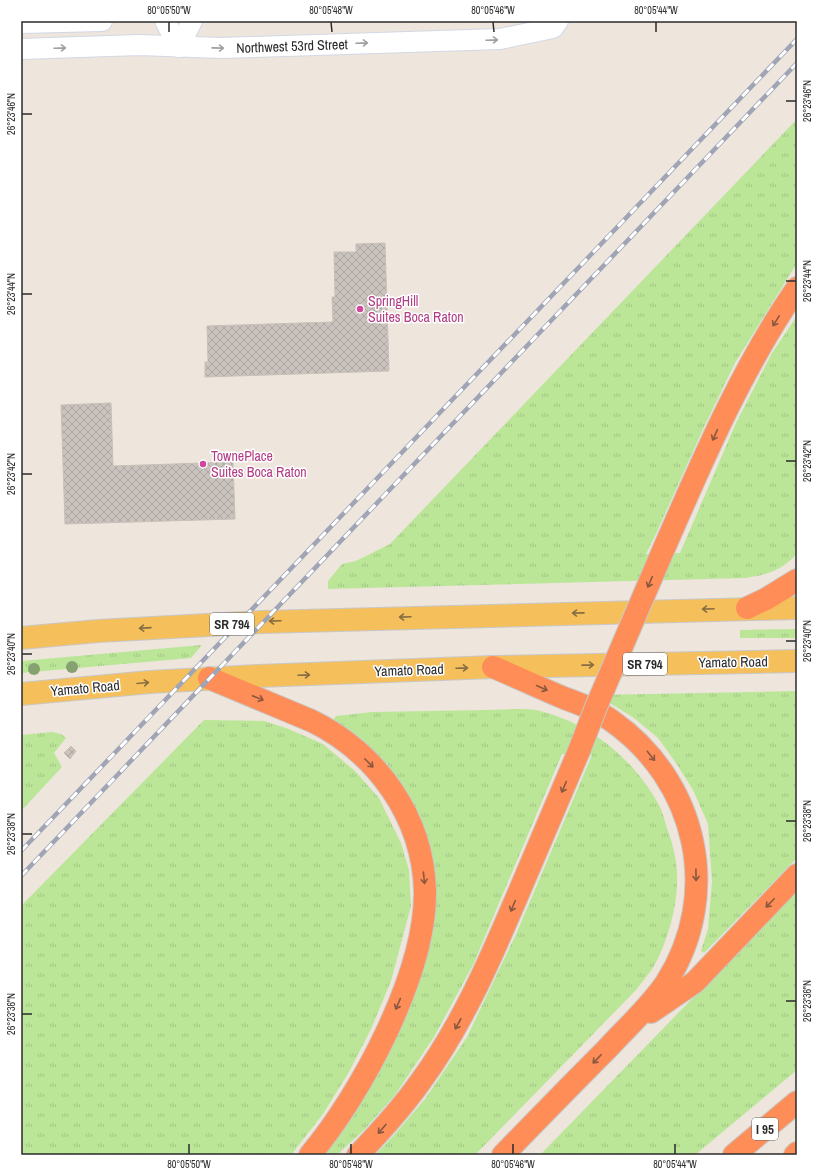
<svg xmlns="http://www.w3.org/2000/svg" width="818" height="1176" font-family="'Archivo Narrow',sans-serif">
	<defs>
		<pattern id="grass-tufts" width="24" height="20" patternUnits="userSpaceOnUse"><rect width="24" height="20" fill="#bbe698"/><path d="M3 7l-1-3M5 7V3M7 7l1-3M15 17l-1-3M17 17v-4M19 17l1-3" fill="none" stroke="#a1c583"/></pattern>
		<pattern id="building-cross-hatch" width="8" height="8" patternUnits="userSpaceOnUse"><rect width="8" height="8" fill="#c9c2bd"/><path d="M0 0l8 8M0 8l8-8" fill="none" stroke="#ada7a3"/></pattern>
	</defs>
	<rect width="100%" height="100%" fill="#eee5dd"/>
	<g fill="url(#grass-tufts)">
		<path d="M797,119V263L735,363L704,427L655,536L646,554L680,553L736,423L772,353L797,316V554C782,570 767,575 745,578L328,589V581L342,564L356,561L390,544Z"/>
		<path d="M797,629V638H740V630Z"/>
		<path d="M202,645L191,658L21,673V661Z"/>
		<path d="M797,691V858L704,953L701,951L708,929L712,881L708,824L693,790L676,763L658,738L634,718L597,695Z"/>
		<path d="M487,710C501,710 523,708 536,710C589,722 633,758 659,805C663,813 665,823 668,831C673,845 677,861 677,876C678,904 668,941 654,966C649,974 642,982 636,990L475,1155H375L395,1134L425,1099L467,1037L517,932L592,755L562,754L473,965L434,1037L395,1095L364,1130L337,1155H318L426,950L413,807L388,765L333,720L336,716L372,712Z"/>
		<path d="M204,720L264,721L286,728L323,744L355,771L379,798L401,843L409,870L411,906L391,981L371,1029L349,1072L323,1114L291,1155H21V906Z"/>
		<path d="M52,732L61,734L66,738L54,753L62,767L21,811V735Z"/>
		<path d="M797,891V1070L695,1155H540Z"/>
	</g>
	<g fill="url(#building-cross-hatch)" stroke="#c9c1b7">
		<path d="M385,243L389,371L205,377V362H208L207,326L333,322L332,297H335L334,252H356V244Z"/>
		<path d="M111,403L113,466L233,462L235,519L65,524L61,405Z"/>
		<path d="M71,746L76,751L70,759L64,753Z"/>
	</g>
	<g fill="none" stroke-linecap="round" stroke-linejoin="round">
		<defs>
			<g id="minor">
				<path d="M165,21L179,47"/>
				<path d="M21,23L102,21"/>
				<path d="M179,47L192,21"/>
				<path d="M21,49L139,45L221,48L500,39L553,28L558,21"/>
			</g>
			<g id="primary">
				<path d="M21,638L98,631L263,622L797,608"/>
				<path d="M21,694L150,682L258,676L493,667L797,661"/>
			</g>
			<g id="motorway">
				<path d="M665,546C704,457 742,368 797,288"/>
				<path d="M747,608L766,599L797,580"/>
				<path d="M493,667C517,677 540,688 564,698C580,704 597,710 612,721C697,781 723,894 666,983C649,1008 626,1028 606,1050C571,1085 537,1120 503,1155"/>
				<path d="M209,678L312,721C377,753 423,817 425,891C426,973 362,1093 310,1155"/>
				<path d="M651,1012L695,982L797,875"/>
				<path d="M358,1155C380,1132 402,1108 421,1081C462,1025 489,962 516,899C537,849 558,800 579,751"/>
				<path d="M734,1155L797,1102"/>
				<path d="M795,1155L797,1153"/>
			</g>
		</defs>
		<use href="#minor" stroke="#d2d8e4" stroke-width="22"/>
		<use href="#primary" stroke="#c8c8c8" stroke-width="24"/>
		<use href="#motorway" stroke="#c8c8c8" stroke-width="24"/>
		<use href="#minor" stroke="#fff" stroke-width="20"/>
		<use href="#primary" stroke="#f5c05b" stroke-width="22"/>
		<use href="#motorway" stroke="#ff8d57" stroke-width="22"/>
		<defs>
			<g id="rail">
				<path d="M21,851L797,39"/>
				<path d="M21,876L797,63"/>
			</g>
		</defs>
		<use href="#rail" stroke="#a0a5b6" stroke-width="4.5"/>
		<use href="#rail" stroke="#fff" stroke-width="3" stroke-dasharray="9" stroke-linecap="butt"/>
		<defs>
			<path id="motorway-bridge" d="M579,751L596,707L665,546"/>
		</defs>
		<use href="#motorway-bridge" stroke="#c8c8c8" stroke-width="24" stroke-linecap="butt"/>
		<use href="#motorway-bridge" stroke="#ff8d57" stroke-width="22"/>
	</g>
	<g fill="#87a271">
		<circle cx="72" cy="667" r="6"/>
		<circle cx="34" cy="669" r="6"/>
	</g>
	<defs><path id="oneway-shaft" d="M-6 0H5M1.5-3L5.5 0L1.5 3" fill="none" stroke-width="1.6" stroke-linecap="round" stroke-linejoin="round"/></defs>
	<g stroke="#a0a0a0">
		<use href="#oneway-shaft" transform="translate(492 40) rotate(-2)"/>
		<use href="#oneway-shaft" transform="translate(362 43) rotate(-2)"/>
		<use href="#oneway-shaft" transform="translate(60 48) rotate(-2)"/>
		<use href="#oneway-shaft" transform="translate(218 48) rotate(1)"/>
	</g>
	<g stroke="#8a573f">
		<use href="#oneway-shaft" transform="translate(776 321) rotate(122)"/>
		<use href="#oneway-shaft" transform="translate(715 435) rotate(114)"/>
		<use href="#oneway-shaft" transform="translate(650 582) rotate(113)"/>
		<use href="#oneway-shaft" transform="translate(542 688) rotate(24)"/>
		<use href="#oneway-shaft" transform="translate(258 698) rotate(22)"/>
		<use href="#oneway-shaft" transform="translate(651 756) rotate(51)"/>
		<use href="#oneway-shaft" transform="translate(369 763) rotate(45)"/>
		<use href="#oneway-shaft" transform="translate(564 787) rotate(113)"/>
		<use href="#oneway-shaft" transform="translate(696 875) rotate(89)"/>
		<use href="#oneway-shaft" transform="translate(424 878) rotate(84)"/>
		<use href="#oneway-shaft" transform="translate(770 903) rotate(134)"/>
		<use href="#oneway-shaft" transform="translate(513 906) rotate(113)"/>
		<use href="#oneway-shaft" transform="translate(398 1004) rotate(113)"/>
		<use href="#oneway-shaft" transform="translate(458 1024) rotate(119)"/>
		<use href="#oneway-shaft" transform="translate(597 1059) rotate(134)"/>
		<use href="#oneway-shaft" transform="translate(382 1129) rotate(131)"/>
	</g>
	<g stroke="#866e41">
		<use href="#oneway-shaft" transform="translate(708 609) rotate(178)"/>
		<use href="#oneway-shaft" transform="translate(578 613) rotate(179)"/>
		<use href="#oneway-shaft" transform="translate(405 617) rotate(178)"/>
		<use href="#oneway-shaft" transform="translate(275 621) rotate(178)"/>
		<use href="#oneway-shaft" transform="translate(145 628) rotate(176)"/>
		<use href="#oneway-shaft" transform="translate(588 665) rotate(-1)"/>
		<use href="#oneway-shaft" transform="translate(462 668) rotate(-2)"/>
		<use href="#oneway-shaft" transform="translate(304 675) rotate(-2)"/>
		<use href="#oneway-shaft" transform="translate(143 683) rotate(-5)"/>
	</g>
	<path fill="none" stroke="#2b2b2b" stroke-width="1.5" d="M169,22V32M331,22L332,32M493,22L494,32M656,22V32M786,101H796M22,114H32M786,281H796M22,294H32M786,461H796M22,474H32M786,641H796M22,654H32M786,821H796M22,834H32M786,1001H796M22,1014H32M189,1144V1154M351,1144V1154M513,1144V1154M675,1144V1154"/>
	<g fill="#d1479c" stroke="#fff" stroke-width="1.5">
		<circle cx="360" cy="309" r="4"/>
		<circle cx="203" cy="464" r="4"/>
	</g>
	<g text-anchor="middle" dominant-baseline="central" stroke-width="3" stroke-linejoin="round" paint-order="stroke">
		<g fill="#fff" stroke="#6b6b6b" stroke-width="1">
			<rect x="210" y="613" width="44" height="22" rx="3"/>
			<rect x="623" y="653" width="44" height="22" rx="3"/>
			<rect x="752" y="1118" width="26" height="22" rx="3"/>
		</g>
		<g font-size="13" font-weight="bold" fill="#2b2b2b">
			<text x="232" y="624">SR 794</text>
			<text x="645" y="664">SR 794</text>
			<text x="765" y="1129">I 95</text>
		</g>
		<g font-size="14" fill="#2b2b2b" stroke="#fff">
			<text transform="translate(292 46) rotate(-2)">Northwest 53rd Street</text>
			<text transform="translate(733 662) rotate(-1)">Yamato Road</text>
			<text transform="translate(409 670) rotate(-2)">Yamato Road</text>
			<text transform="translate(85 688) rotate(-5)">Yamato Road</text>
		</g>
		<g font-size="14" fill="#b23c85" stroke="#fff" text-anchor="start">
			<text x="368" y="301">SpringHill<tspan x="368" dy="16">Suites Boca Raton</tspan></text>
			<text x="211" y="456">TownePlace<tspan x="211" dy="16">Suites Boca Raton</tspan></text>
		</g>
	</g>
	<rect width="818" height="1176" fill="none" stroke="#ffffff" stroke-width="44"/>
	<rect x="22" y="22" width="774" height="1132" fill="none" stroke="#2b2b2b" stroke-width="1.5"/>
	<g font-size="10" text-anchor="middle" fill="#2b2b2b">
		<text x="169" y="14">80°05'50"W</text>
		<text x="331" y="14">80°05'48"W</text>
		<text x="493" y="14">80°05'46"W</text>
		<text x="656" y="14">80°05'44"W</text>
		<text transform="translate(807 101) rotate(-90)" y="4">26°23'46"N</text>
		<text transform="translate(11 114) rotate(-90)" y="4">26°23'46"N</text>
		<text transform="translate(807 281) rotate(-90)" y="4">26°23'44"N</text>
		<text transform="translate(11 294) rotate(-90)" y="4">26°23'44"N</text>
		<text transform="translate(807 461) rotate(-90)" y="4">26°23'42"N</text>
		<text transform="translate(11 474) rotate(-90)" y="4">26°23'42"N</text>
		<text transform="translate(807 641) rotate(-90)" y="4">26°23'40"N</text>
		<text transform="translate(11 654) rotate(-90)" y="4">26°23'40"N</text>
		<text transform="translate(807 821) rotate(-90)" y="4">26°23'38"N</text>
		<text transform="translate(11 834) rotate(-90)" y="4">26°23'38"N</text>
		<text transform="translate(807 1001) rotate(-90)" y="4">26°23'36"N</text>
		<text transform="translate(11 1014) rotate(-90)" y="4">26°23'36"N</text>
		<text x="189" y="1168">80°05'50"W</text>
		<text x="351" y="1168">80°05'48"W</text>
		<text x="513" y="1168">80°05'46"W</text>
		<text x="675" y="1168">80°05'44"W</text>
	</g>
</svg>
